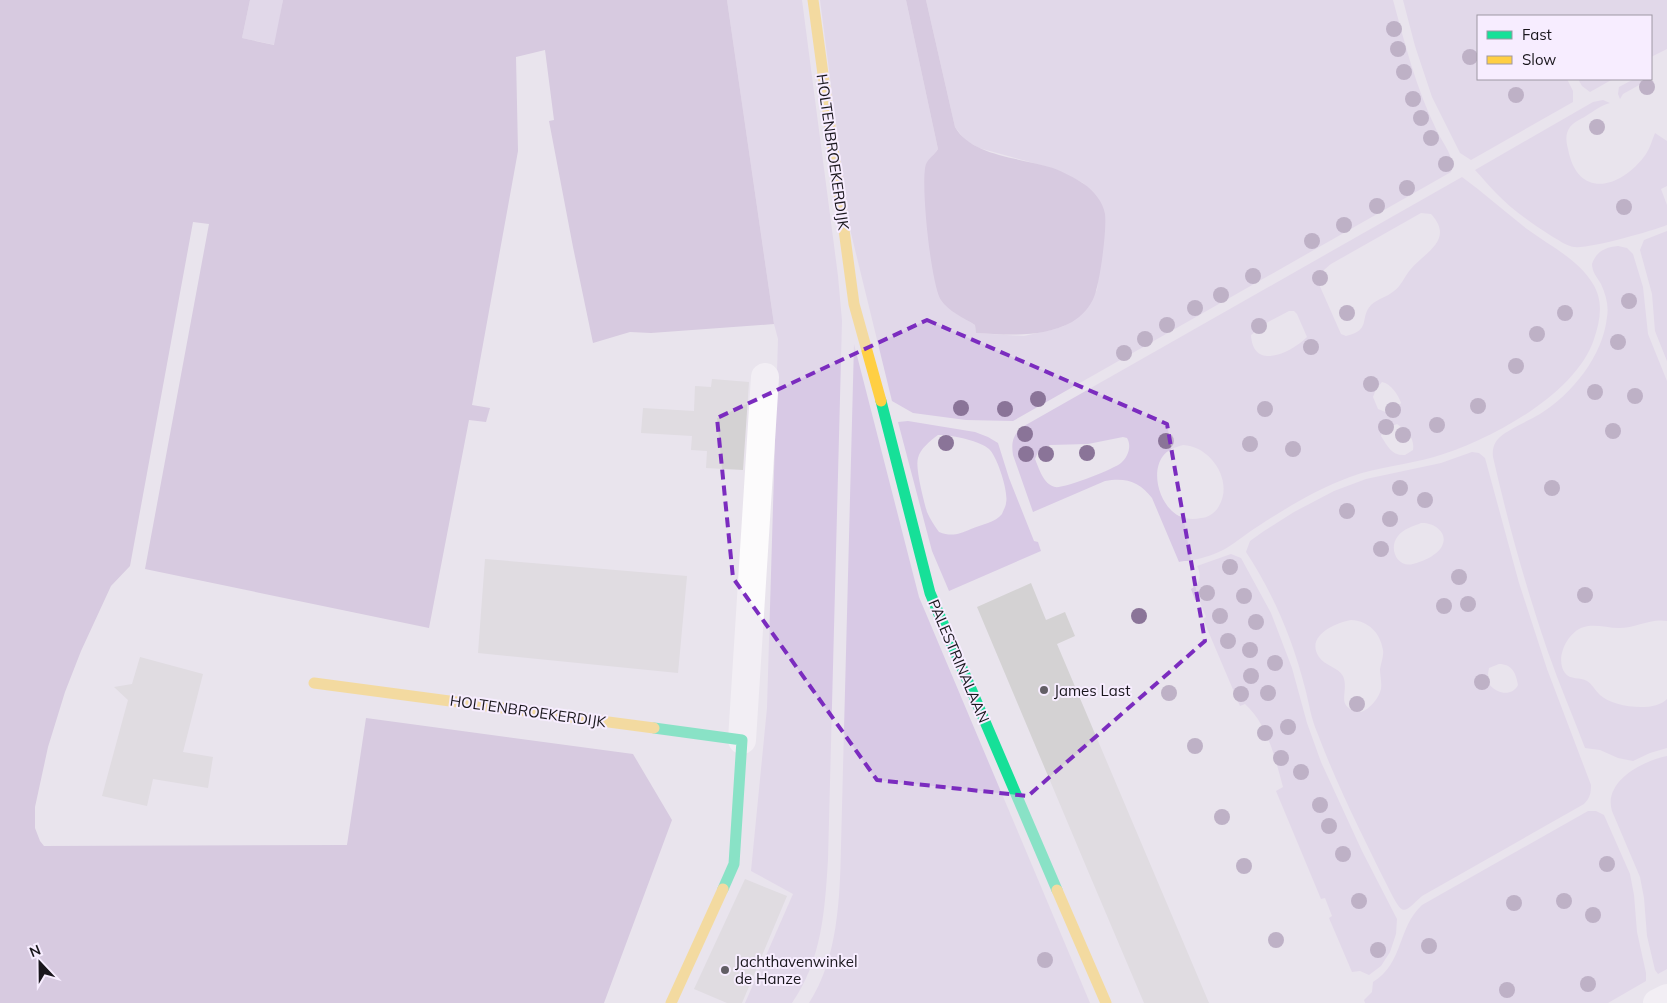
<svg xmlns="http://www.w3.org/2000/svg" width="1667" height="1003" font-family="Mulish,sans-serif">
	<rect width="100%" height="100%" fill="#e9e4ed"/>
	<g fill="#d8c9e5" fill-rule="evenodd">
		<path d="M250,0H283L275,45L242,38Z"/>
		<path d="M727,0H802L838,276L842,321L828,859C825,909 822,960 792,1003H745L793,894L751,871L767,708L778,339L774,324Z"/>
		<path d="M820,0H906L938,149L926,164L954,312L975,325L976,333L1024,336L1055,329L1064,326L1097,290L1105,223L1099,200L1083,183L1055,169L979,148L965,140L955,127L926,0H1393C1405,44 1416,88 1436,129C1442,143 1456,157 1451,172L1013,421L966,420L913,413L892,401L849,225Z"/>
		<path d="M1403,0H1667V49L1651,57V16H1478V79H1567L1573,91V102L1471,160L1460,153L1432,97L1415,46Z"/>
		<path d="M1578,79H1613L1590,92L1582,86Z"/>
		<path d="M1634,79H1650L1623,94L1620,99L1618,94L1619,87Z"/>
		<path d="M1603,100L1610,103C1601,105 1594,111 1586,116C1581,119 1574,122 1570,127C1565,134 1566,141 1568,149C1578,201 1622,188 1646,154C1650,148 1652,140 1655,133L1667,141V186L1661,189L1667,205V225C1652,231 1589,249 1574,247C1567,246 1560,241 1553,237C1533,224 1512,210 1496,193C1488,185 1482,177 1475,170L1593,102Z"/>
		<path d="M1462,177C1484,193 1505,212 1527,229C1550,246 1578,259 1593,284C1604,302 1600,321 1594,339C1576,395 1487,442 1434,457C1406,465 1377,467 1350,477C1317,489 1288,507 1260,525C1248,532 1237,542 1225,549C1216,554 1203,558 1193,560C1188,562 1184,560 1179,562L1152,498C1140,482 1126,477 1105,481L1033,512L1013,455C1011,442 1013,434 1024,426ZM1421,213L1431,214C1455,240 1425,252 1410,270C1404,277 1402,285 1394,291C1387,297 1377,299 1371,305C1359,318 1372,330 1346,336L1341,334L1318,282C1319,273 1325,269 1331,264ZM1289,311H1294L1297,314L1307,337C1292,352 1253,372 1251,335L1268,322ZM1382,382C1391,384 1398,394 1401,403L1396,410L1388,413L1378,409L1373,397L1376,389ZM1397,424C1406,431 1415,437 1413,450L1405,455C1392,456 1388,447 1381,436L1383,430ZM1123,437L1127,438C1132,446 1128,457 1121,463C1114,469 1063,489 1055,487C1043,484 1039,468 1035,459L1038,452L1050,445L1088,444ZM1183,445C1210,446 1234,480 1219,506C1216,512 1208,518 1201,518C1193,520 1186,519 1179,516C1160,506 1150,473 1163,456C1167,450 1176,447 1183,445Z"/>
		<path d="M1667,231V361L1655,331L1652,294L1640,250L1644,240Z"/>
		<path d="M1618,246L1627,248L1633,254L1643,287L1648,334L1667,381V621C1651,618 1635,628 1619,628C1606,628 1593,623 1581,628C1566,635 1555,659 1565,673C1570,680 1580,677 1587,681C1592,684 1595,690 1600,695C1613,707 1654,713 1667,699V748L1650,753L1633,761L1618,758L1600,750L1585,748C1573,716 1559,684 1548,652C1526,588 1508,523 1493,457C1492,450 1494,442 1500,437C1509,429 1528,421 1540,414C1572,394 1603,356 1607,317C1609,306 1606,295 1601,284C1597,277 1592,272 1592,264C1596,252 1605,247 1618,246Z"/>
		<path d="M854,344L919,597L1090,1003H809C838,959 840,897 841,846Z"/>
		<path d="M908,421L975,432L988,437L998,443L1009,478L1034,541L1038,542L1041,551L949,591L932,551L898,422ZM938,435C949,434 981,441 989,449C997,456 1009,492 1006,503C1006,506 1003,511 1002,514C996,522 981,525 971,529C959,534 952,537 939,532C934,525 930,519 927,512C924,501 915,468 918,458C920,449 930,441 938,435Z"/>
		<path d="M1472,452L1479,453L1485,458L1519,583L1547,669L1591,785C1591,793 1590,798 1584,804L1422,896C1405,911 1404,918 1392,895C1365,841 1338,788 1317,732C1311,718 1309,703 1305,688C1293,640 1273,593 1246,552L1250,541L1264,531L1294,512L1334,491L1366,479L1441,463ZM1421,523C1433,522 1449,532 1442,546C1438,555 1422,562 1413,564C1397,568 1388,548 1398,536C1403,529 1414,526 1421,523ZM1351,620C1368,621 1380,632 1383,650C1384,656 1381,663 1380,669C1380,676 1382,682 1381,689C1379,698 1370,709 1361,712C1333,708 1350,692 1343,676C1338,667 1325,666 1319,657C1305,636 1335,623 1351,620ZM1499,664C1512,664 1516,673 1518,685C1512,697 1497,694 1489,684L1488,674L1489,668Z"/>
		<path d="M1231,554L1241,558L1271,613L1292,668L1307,723L1321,762L1362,851L1397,919L1396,934L1390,952L1381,966L1369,975L1360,971L1352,972L1329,918L1332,916L1325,898L1321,899L1276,791L1283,787C1275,758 1268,725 1245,704L1240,706L1203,619L1206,617L1199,600H1195L1191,589C1200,584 1202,575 1197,566Z"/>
		<path d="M1667,756V969L1658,974L1655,970L1647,936L1644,898L1640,877L1612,811C1603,781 1643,761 1667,756Z"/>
		<path d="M1588,811H1596L1604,815L1630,874L1634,895L1637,932L1646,973V981L1608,1003H1365L1364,1000L1372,992L1373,982C1404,963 1397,928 1422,905Z"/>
	</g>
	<g fill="#c0abd0">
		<path d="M0,0H250L242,38L274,45L283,0H727L774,324L651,333L630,332L593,343L573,247L549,121L554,120L545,50L516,57L518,151L472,405L490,408L486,422L469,420L429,628L145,569L209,224L193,222L130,566L111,586L81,651L65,692L48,747L35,807V828L40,841L44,846L347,845L366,718L633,754L672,820L604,1003H0Z"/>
		<path d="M906,0H926L955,127C972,157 1023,158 1053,168C1063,172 1075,178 1084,184C1094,191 1103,202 1105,214C1107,229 1100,283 1094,297C1090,307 1082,316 1072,322C1042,338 1009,335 976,333L975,325C964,318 948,311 941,300C931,285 920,182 926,164C928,159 935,154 938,149Z"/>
	</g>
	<g fill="#d4d2d3">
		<path d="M712,379L749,382L743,470L706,468L707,451L691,450L692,436L641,433L643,408L694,411L695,386L711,387Z"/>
		<path d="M485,559L687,576L678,673L478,653Z"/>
		<path d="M1031,583L1046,620L1065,612L1075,636L1057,644L1209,1003H1144L1088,871L977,607Z"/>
		<path d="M140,657L203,674L183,752L213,757L208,788L153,779L147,806L102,796L128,700L114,687L132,684Z"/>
		<path d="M745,879L787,896L742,1003H727L694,989Z"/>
	</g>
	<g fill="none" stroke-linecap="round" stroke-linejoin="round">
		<g stroke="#fcfbfc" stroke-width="28">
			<path d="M742,740L765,377"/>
			<path d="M1657,1003L1667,998"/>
		</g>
		<g stroke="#16e098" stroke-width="11">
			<path d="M881,401L930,593L1057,890"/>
			<path d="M654,728L742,740L734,864L723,889"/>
		</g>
		<g stroke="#ffcf43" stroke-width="11">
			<path d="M813,0L854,304L881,401"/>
			<path d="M314,683L654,728"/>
			<path d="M1057,890L1106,1003"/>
			<path d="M671,1003L723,889"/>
		</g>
	</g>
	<g fill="#8a7498">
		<circle cx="1394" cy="29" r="8"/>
		<circle cx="1398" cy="49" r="8"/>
		<circle cx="1470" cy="57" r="8"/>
		<circle cx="1404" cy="72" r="8"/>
		<circle cx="1647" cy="87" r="8"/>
		<circle cx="1516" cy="95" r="8"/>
		<circle cx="1413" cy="99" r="8"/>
		<circle cx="1421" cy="118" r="8"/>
		<circle cx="1597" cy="127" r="8"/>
		<circle cx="1431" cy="138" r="8"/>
		<circle cx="1446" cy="164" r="8"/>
		<circle cx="1407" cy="188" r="8"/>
		<circle cx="1377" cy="206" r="8"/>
		<circle cx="1624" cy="207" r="8"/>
		<circle cx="1344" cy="225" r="8"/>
		<circle cx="1312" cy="241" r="8"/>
		<circle cx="1253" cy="276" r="8"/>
		<circle cx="1320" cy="278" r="8"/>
		<circle cx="1221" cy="295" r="8"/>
		<circle cx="1629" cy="301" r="8"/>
		<circle cx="1195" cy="308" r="8"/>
		<circle cx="1347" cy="313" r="8"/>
		<circle cx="1565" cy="313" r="8"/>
		<circle cx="1167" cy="325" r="8"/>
		<circle cx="1259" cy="326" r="8"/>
		<circle cx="1537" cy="334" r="8"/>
		<circle cx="1145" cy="339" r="8"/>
		<circle cx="1618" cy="342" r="8"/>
		<circle cx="1311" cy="347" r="8"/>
		<circle cx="1124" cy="353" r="8"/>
		<circle cx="1516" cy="366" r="8"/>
		<circle cx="1371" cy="384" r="8"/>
		<circle cx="1595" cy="392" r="8"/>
		<circle cx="1635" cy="396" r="8"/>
		<circle cx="1038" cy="399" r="8"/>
		<circle cx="1478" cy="406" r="8"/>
		<circle cx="961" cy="408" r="8"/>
		<circle cx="1005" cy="409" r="8"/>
		<circle cx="1265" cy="409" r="8"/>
		<circle cx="1393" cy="410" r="8"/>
		<circle cx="1437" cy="425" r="8"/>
		<circle cx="1386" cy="427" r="8"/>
		<circle cx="1613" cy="431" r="8"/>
		<circle cx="1025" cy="434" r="8"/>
		<circle cx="1403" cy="435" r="8"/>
		<circle cx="1166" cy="441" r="8"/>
		<circle cx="946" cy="443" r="8"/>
		<circle cx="1250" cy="444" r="8"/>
		<circle cx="1293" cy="449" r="8"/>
		<circle cx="1087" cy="453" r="8"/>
		<circle cx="1026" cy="454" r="8"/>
		<circle cx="1046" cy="454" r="8"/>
		<circle cx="1400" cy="488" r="8"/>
		<circle cx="1552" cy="488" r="8"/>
		<circle cx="1425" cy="500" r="8"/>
		<circle cx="1347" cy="511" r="8"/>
		<circle cx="1390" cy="519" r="8"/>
		<circle cx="1381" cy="549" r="8"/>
		<circle cx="1230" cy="567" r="8"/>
		<circle cx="1459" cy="577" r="8"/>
		<circle cx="1207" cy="593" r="8"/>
		<circle cx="1585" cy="595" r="8"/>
		<circle cx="1244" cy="596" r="8"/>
		<circle cx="1468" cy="604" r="8"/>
		<circle cx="1444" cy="606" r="8"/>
		<circle cx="1139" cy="616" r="8"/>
		<circle cx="1220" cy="616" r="8"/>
		<circle cx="1256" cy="622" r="8"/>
		<circle cx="1228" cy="641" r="8"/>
		<circle cx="1250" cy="650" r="8"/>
		<circle cx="1275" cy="663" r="8"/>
		<circle cx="1251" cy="676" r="8"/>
		<circle cx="1482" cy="682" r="8"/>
		<circle cx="1169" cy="693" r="8"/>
		<circle cx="1268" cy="693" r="8"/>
		<circle cx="1241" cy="694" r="8"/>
		<circle cx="1357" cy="704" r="8"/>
		<circle cx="1288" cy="727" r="8"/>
		<circle cx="1265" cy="733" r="8"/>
		<circle cx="1195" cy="746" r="8"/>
		<circle cx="1281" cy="758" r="8"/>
		<circle cx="1301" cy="772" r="8"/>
		<circle cx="1320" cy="805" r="8"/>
		<circle cx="1222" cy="817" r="8"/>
		<circle cx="1329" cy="826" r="8"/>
		<circle cx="1343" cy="854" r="8"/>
		<circle cx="1607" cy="864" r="8"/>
		<circle cx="1244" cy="866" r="8"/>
		<circle cx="1359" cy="901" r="8"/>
		<circle cx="1564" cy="901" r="8"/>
		<circle cx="1514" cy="903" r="8"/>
		<circle cx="1593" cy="915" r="8"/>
		<circle cx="1276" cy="940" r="8"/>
		<circle cx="1429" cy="946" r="8"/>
		<circle cx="1378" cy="950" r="8"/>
		<circle cx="1045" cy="960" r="8"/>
		<circle cx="1588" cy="984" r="8"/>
		<circle cx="1507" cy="990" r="8"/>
	</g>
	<path d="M0 0H1667V1003H0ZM927,320L1167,424L1205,641L1028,796L877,780L733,578L717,418Z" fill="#e9e4ed" fill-opacity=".55" fill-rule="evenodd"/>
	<path fill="none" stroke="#7b2cbf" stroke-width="4" stroke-dasharray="10 6" stroke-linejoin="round" d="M927,320L1167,424L1205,641L1028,796L877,780L733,578L717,418Z"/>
	<g fill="#625e65" stroke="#f7edff" stroke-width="2">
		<circle cx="1044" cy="690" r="5"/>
		<circle cx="725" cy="970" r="5"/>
	</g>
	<g text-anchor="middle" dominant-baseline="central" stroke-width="4" stroke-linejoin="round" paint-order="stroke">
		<g font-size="15" fill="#19161c" stroke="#f7edff">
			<text transform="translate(833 152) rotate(82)">HOLTENBROEKERDIJK</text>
			<text transform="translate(959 661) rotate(67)">PALESTRINALAAN</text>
			<text transform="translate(528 711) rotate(8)">HOLTENBROEKERDIJK</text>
		</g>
		<g font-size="15" fill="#19161c" stroke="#f7edff" text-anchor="start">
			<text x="1054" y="690">James Last</text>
			<text x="735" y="961">Jachthavenwinkel<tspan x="735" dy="17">de Hanze</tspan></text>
		</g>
	</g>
	<rect x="1477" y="15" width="175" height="65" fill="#f7edff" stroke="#9e97a4"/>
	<rect x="1487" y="31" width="25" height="8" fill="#16e098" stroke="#9e97a4"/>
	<text x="1522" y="40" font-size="15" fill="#19161c">Fast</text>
	<rect x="1487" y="56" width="25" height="8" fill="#ffcf43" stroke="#9e97a4"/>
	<text x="1522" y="65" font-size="15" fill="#19161c">Slow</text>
	<g transform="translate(40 963) rotate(338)" stroke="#f7edff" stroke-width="4" paint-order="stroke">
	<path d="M0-4L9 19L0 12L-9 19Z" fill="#19161c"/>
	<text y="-8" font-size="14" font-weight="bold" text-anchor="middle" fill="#19161c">N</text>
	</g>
</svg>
